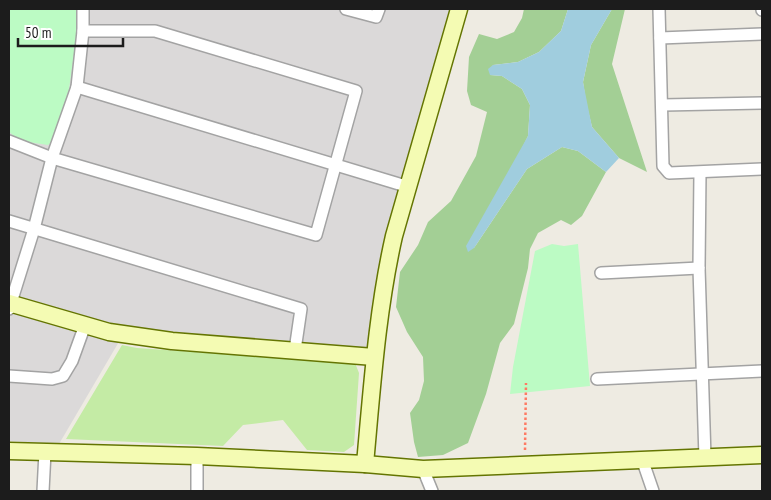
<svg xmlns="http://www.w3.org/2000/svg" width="771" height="500" font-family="'PT Sans Narrow',sans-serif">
	<rect width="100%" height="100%" fill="#eeebe2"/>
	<path fill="#dbd9d9" d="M9,9H454L368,352L127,328L59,444L9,441Z"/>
	<path fill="#c4eba5" d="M122,345L137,348L355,363L359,373L354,445L344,452L307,450L283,420L243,425L223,446L66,439Z"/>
	<g fill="#a3cf95">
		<path d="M524,9H568L561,31L539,52L518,62L493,65L490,75L502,76L522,89L530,105L528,136L474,248L527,169L562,147L578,151L606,172L582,216L571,225L561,220L538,233L530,249L528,268L514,324L500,343L486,394L468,443L443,455L418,457L414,442L410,413L419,400L424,381L423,357L407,332L396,307L400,272L418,245L428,222L451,201L476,156L487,112L471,105L467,91L469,57L479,34L497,39L514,32L522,18Z"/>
		<path d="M612,9H625L612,64L647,172L619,158L592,127L586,102L583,82L591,45Z"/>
	</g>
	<g fill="#bcfbc4">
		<path d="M9,9H77V32L69,89L52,142L48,145L21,141L9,132Z"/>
		<path d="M552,244L564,246L578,244L590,386L510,394L513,367L535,251Z"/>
	</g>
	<path fill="#a0cdde" d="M568,9H612L591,45L583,82L592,127L619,158L606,172L578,151L562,147L527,169L474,248L468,252L466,246L528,136L530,105L522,89L502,76L490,75L488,69L493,65L518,62L539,52L561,31Z"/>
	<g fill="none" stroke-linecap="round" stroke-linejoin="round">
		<defs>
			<g id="street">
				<path d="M346,9L376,17L379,9"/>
				<path d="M659,9L663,166L669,173L762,169"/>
				<path d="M762,9V10"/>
				<path d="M660,38L762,34"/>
				<path d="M77,87L409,187"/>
				<path d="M663,105L762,103"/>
				<path d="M9,141L52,158L316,235L356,91L155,31H83"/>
				<path d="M700,173L699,268L705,458"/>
				<path d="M9,221L301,309L295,350"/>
				<path d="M601,273L699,268"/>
				<path d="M9,309L34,229L52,158L77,87L83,31V9"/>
				<path d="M9,376L52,379L63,376L72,361L85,325"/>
				<path d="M597,379L762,371"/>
				<path d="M642,459L653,491"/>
				<path d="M423,469L432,491"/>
				<path d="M43,491L45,452"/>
				<path d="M197,491V456"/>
			</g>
			<g id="secondary">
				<path d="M9,303L109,332L172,341L374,357"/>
				<path d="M9,451L197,456L365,464L423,469L762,455"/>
				<path d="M365,464C372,388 377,311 394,236L459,9"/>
			</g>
		</defs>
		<use href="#street" stroke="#a3a3a3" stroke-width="14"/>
		<use href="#secondary" stroke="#647502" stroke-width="19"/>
		<path stroke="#fe7a63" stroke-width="2.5" stroke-dasharray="2.5 2.5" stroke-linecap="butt" d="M525,450L526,383"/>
		<use href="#street" stroke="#fff" stroke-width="11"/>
		<use href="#secondary" stroke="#f4fbb3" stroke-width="16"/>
	</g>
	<rect width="771" height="500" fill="none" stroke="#1c1c1c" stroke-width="20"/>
	<path d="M18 38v8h105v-8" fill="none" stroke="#1c1c1c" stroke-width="2.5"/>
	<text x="25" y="38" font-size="15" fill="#1c1c1c" stroke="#ffffff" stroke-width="4" paint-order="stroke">50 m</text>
</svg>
